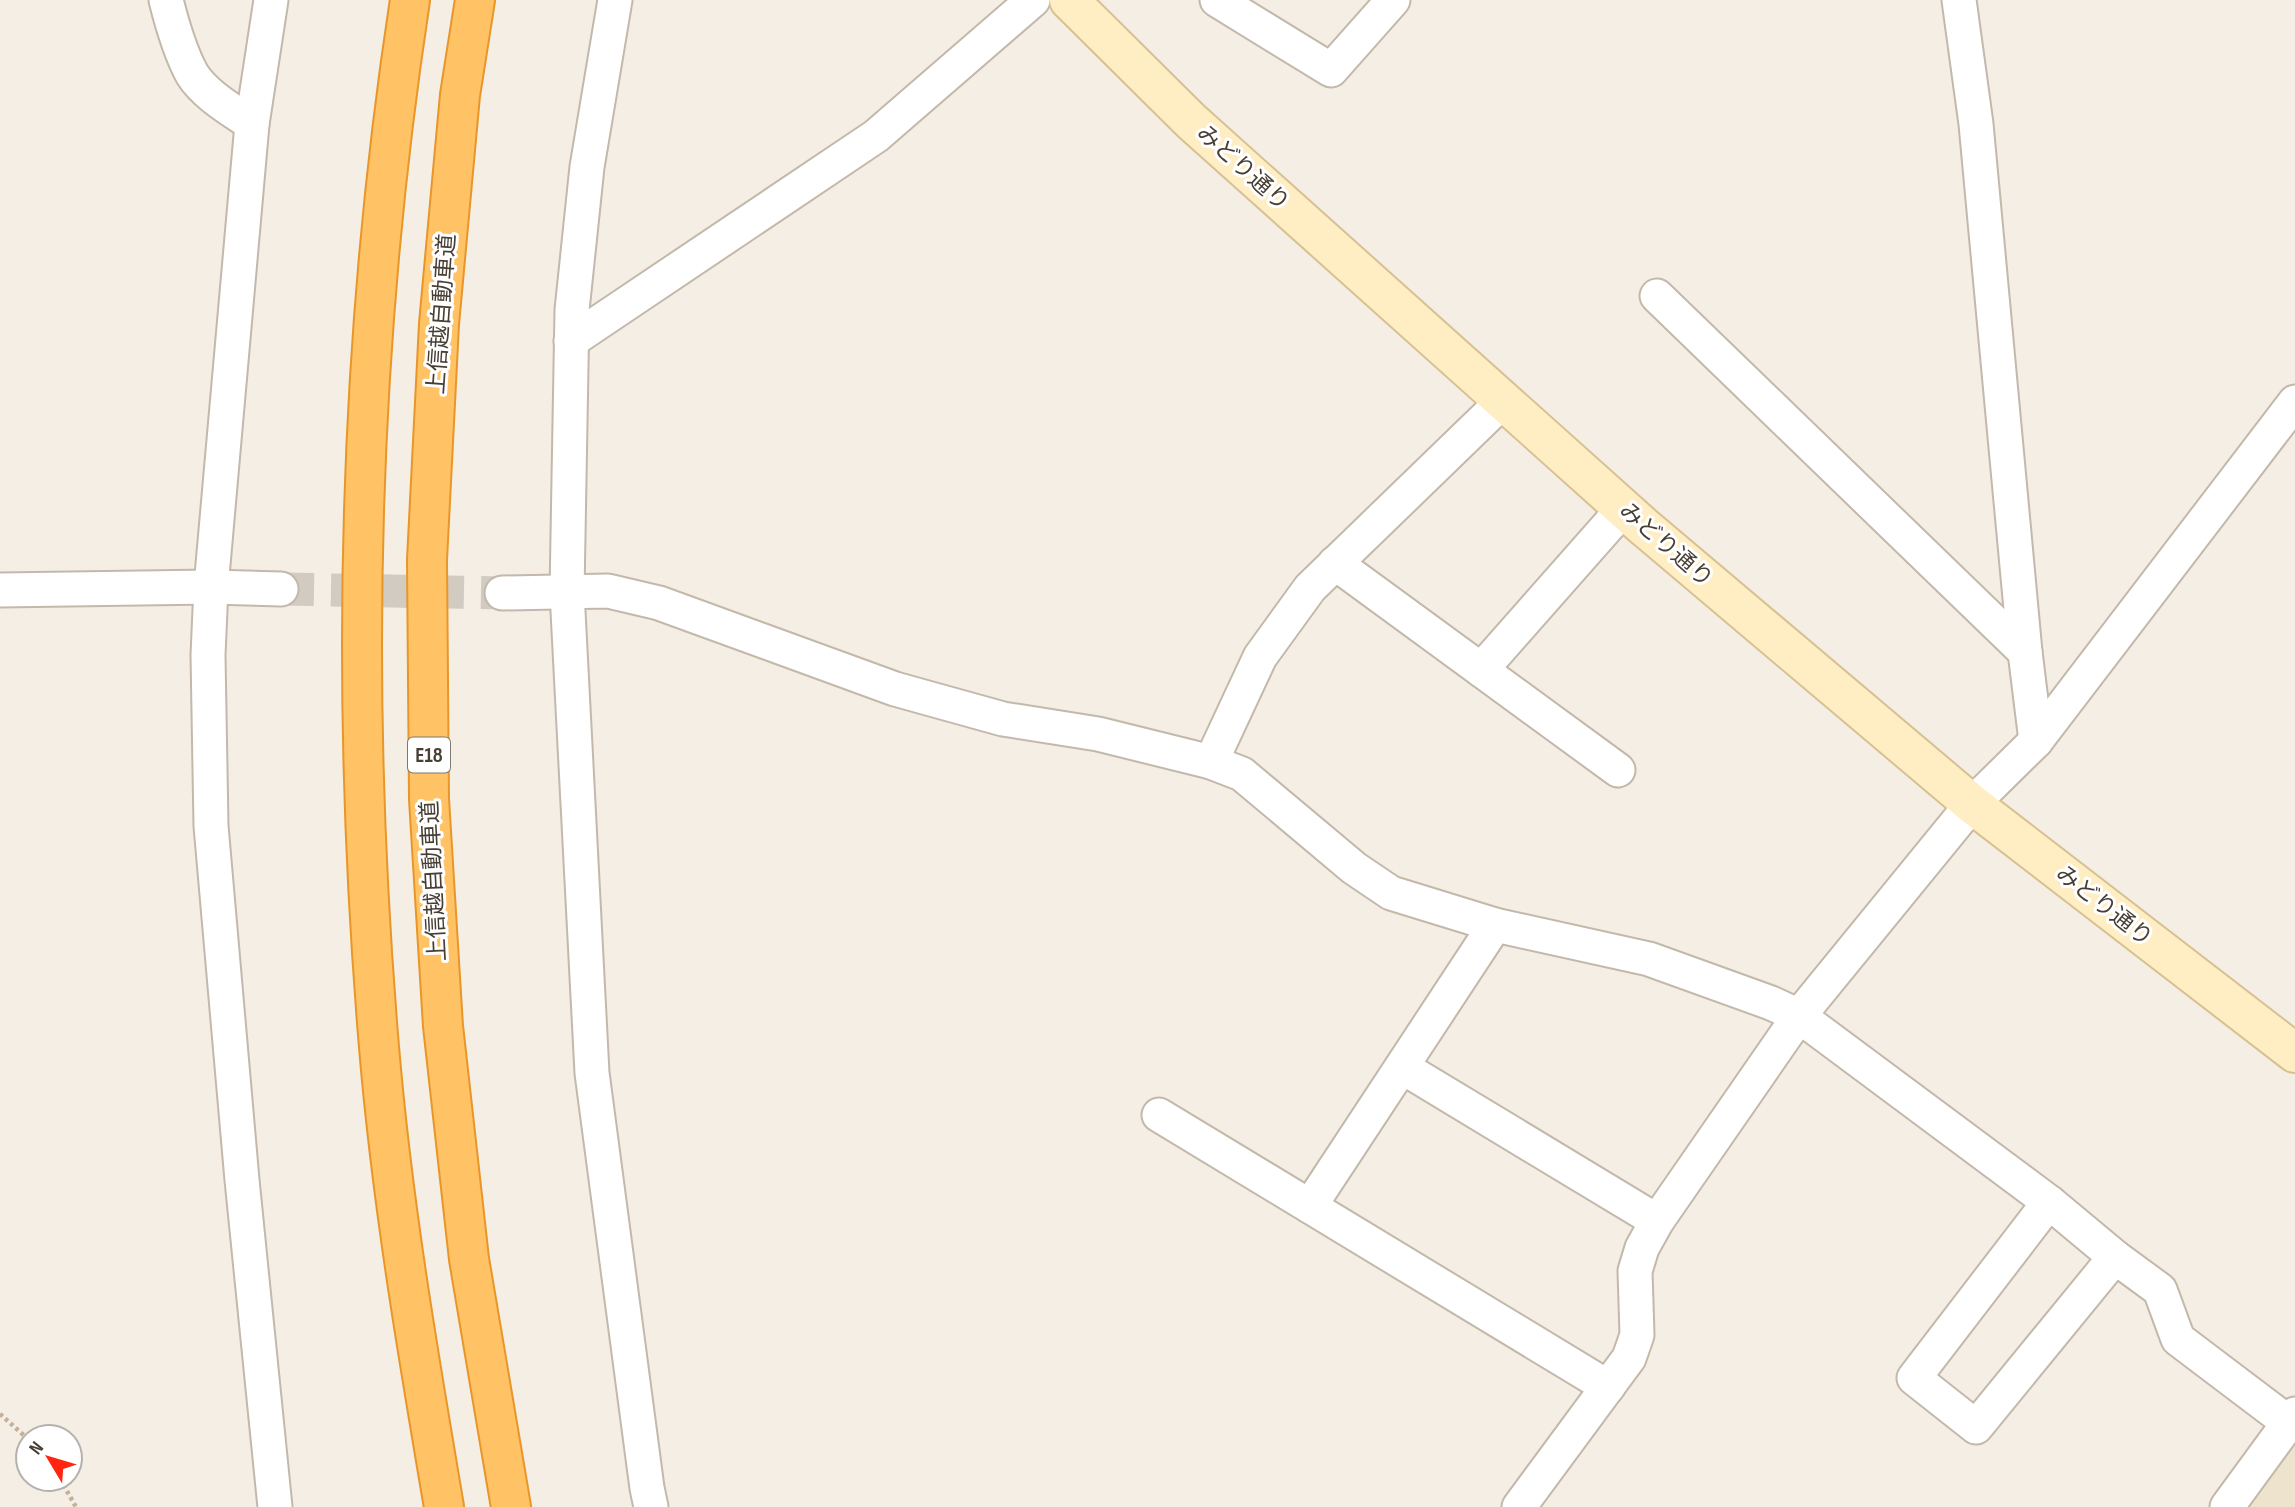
<svg xmlns="http://www.w3.org/2000/svg" width="2295" height="1507" font-family="'Sofia Sans Condensed','Noto Sans JP',sans-serif">
	<rect width="100%" height="100%" fill="#f4eee5"/>
	<path fill="#eee3cd" d="M2295,1436V1507H2243Z"/>
	<g fill="none" stroke-linecap="round" stroke-linejoin="round">
		<path stroke="#d1cbc2" stroke-width="33" stroke-dasharray="33 17" stroke-linecap="butt" d="M281,589L502,593"/>
		<defs>
			<g id="street">
				<path d="M166,0C172,24 180,52 192,74C205,95 232,110 252,124"/>
				<path d="M271,0L252,124L211,587L208,655L211,826L242,1180L275,1507"/>
				<path d="M615,0L587,167L572,310L567,592L592,1073L647,1488L651,1507"/>
				<path d="M1217,0L1331,70L1393,0"/>
				<path d="M1959,0L1976,124L2025,652L2036,741"/>
				<path d="M1657,296L2025,652"/>
				<path d="M571,341L876,136L1033,0"/>
				<path d="M1335,563L1618,770"/>
				<path d="M0,590L211,587L281,589"/>
				<path d="M502,593L608,591L659,603L895,689L1003,719L1098,734L1211,762L1242,774L1354,868L1391,893L1495,925L1649,959L1771,1003L1799,1016L2049,1202L2115,1257L2160,1290L2178,1339L2289,1423"/>
				<path d="M1481,670L1623,509"/>
				<path d="M1211,762L1260,657L1310,588L1503,401"/>
				<path d="M1402,1067L1657,1221"/>
				<path d="M1159,1115L1608,1387"/>
				<path d="M2049,1202L1914,1378L1976,1427L2115,1257"/>
				<path d="M1310,1206L1495,925"/>
				<path d="M1519,1507L1629,1358L1637,1335L1635,1271L1642,1248L1657,1221L1799,1016L1972,804L2036,741L2295,402"/>
				<path d="M2227,1507L2295,1414"/>
			</g>
			<path id="secondary" d="M1069,0L1191,121L1643,526L1972,804L2295,1053"/>
			<g id="highway">
				<path d="M410,0C357,346 350,699 379,1047C392,1202 418,1354 444,1507"/>
				<path d="M475,0L460,95L439,324L427,560L429,799L443,1026L469,1259L511,1507"/>
			</g>
		</defs>
		<use href="#street" stroke="#c3b8aa" stroke-width="37"/>
		<use href="#secondary" stroke="#d7c191" stroke-width="42"/>
		<use href="#highway" stroke="#e99629" stroke-width="42"/>
		<g stroke="#c3b097" stroke-width="4.5" stroke-dasharray="3.5 3.5" stroke-linecap="butt">
			<path d="M0,1414L28,1439"/>
			<path d="M60,1479L76,1507"/>
		</g>
		<use href="#street" stroke="#fff" stroke-width="33"/>
		<use href="#secondary" stroke="#ffedc4" stroke-width="38"/>
		<use href="#highway" stroke="#ffc265" stroke-width="38"/>
	</g>
	<g text-anchor="middle" dominant-baseline="central" stroke-width="6" stroke-linejoin="round" paint-order="stroke">
		<rect fill="#fff" stroke="#7e7871" stroke-width="2" x="408" y="737.5" width="42" height="35" rx="5"/>
		<g font-size="21" font-weight="bold" fill="#473e34">
			<text x="429" y="755">E18</text>
		</g>
		<g font-size="23" fill="#473e34" stroke="#fff">
			<text transform="translate(1243 168) rotate(42)">みどり通り</text>
			<text transform="translate(442 314) rotate(-86)">上信越自動車道</text>
			<text transform="translate(1666 545) rotate(41)">みどり通り</text>
			<text transform="translate(434 881) rotate(-93)">上信越自動車道</text>
			<text transform="translate(2104 906) rotate(38)">みどり通り</text>
		</g>
	</g>
	<g transform="translate(49 1458) rotate(308)"><circle r="33" fill="#ffffff" stroke="#b5b2ae" stroke-width="2"/>
	<path d="M0-5L12 26L0 18L-12 26Z" fill="#ff2511"/>
	<text y="-10" font-size="19" font-weight="bold" text-anchor="middle" fill="#473e34">N</text>
	</g>
</svg>
